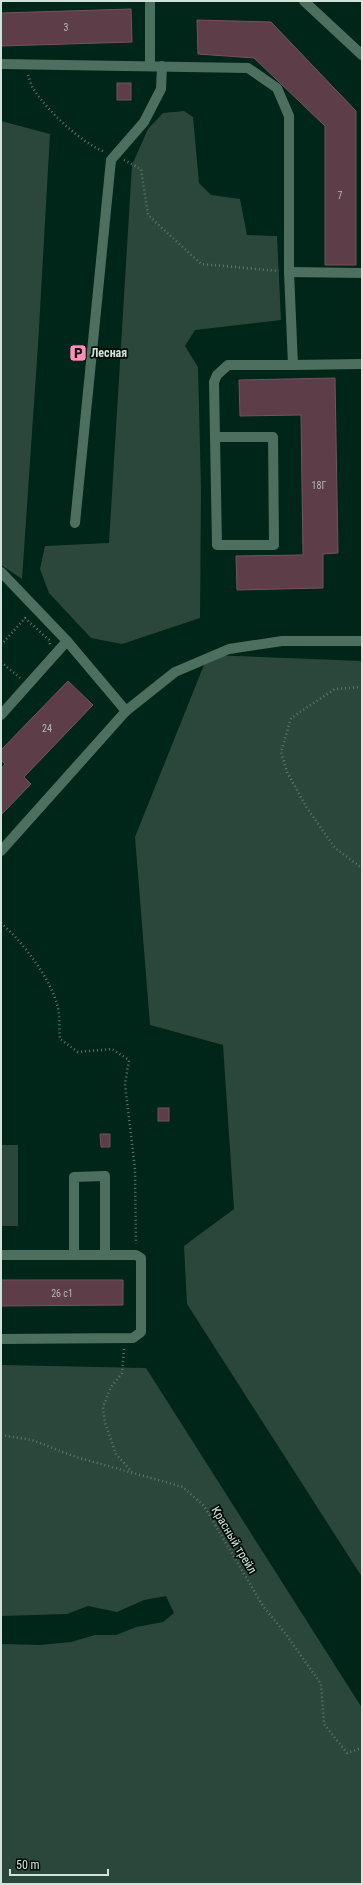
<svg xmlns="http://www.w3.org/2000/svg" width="363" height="1885" font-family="'Roboto Condensed',sans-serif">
	<rect width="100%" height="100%" fill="#002519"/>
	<g fill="#2b473b">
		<path d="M184,111L193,117L199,183L211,195L240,199L247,235L277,236L281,320L195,330L185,346L198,367L201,489L200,618L122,644L91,638L49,593L40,569L45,546L109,543L132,165L148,129L163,113Z"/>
		<path d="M1,121L50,134L38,345L22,579L1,565Z"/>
		<path d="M208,655L362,661V1577L187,1304L184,1246L234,1209L223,1045L150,1025L135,837Z"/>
		<rect x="1" y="1145" width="17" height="81"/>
		<path d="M1,1365L146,1368L362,1708V1884H1V1644L40,1645L71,1642L95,1635H116L136,1627L163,1622L174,1613L166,1596L144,1600L117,1612L88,1606L67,1614L1,1616Z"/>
	</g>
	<g fill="#5d3d48" stroke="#75535f">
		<path d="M131,9L132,42L1,46V13Z"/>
		<path d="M197,20L271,22L356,111V265H325V126L254,58L198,54Z"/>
		<rect x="117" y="83" width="14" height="17"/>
		<path d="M335,378L338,553L323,554V588L237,590L236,556L303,555L301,415L240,416L239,380Z"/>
		<path d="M68,681L93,705L24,777L31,784L1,815V769L5,764L1,760V750Z"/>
		<rect x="158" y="1108" width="11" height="13"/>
		<path d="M100,1134H110V1147H101Z"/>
		<path d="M1,1280H123V1305L1,1306Z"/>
	</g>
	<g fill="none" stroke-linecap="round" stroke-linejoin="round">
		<g stroke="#5c796e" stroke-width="2.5" stroke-dasharray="1 3" stroke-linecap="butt">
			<path d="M28,75C30,80 31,86 34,90C49,112 80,142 105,152"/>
			<path d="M124,160L141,169L148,215L201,264L279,271"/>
			<path d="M1,645L25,618L49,640L50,645"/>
			<path d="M1,662L20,678"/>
			<path d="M362,687L335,689L291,718L281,752L287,772L307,808L335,848L362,868"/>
			<path d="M1,923C22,941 52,980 58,1008C60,1018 59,1029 60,1039L78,1052L112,1049L129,1060L125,1084L135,1169L136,1244"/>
			<path d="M124,1349L122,1373L111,1387L103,1407L105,1423L116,1454L132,1472"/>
			<path d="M1,1435L32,1440L76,1457L183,1487L204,1506L263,1606L285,1633L321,1684L324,1724L347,1753L362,1748"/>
		</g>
		<g stroke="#4d6f60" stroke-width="10">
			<path d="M304,1L362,55"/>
			<path d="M1,64L248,68L277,88L289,116V272L293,365H228L217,375L214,382L215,437H273L274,545H217L215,437"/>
			<path d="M150,65V1"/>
			<path d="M289,272L362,273"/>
			<path d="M293,365L362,364"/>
			<path d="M75,523L111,160L144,122L161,89L162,66"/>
			<path d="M1,572L67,641L1,715"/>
			<path d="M126,711L175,672L229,649L282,641H362"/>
			<path d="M1,851L126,711L67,641"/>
			<path d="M1,1255H136L141,1258V1332L133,1338L1,1339"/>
			<path d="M74,1255V1177L105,1176V1255"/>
		</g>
	</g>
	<defs>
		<symbol id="parking-square" viewBox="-11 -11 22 22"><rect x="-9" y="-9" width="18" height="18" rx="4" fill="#ff8eba" stroke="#010b06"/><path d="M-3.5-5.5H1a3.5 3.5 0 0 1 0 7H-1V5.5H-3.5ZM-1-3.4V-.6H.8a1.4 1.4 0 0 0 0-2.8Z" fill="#111"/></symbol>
	</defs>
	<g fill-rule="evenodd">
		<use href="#parking-square" x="68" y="343" width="20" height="20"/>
	</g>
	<g text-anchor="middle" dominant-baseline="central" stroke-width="3.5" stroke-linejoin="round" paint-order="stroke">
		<g font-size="10" fill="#b4bab6">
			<text x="66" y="27">3</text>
			<text x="340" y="195">7</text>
			<text x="319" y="485">18Г</text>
			<text x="47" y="728">24</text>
			<text x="62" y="1293">26 с1</text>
		</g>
		<g font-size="12" font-weight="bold" fill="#d1e4db" stroke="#010b06" text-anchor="start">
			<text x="91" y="353">Лесная</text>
		</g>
		<g font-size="12" fill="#d1e4db" stroke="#010b06">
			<text transform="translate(234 1540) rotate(59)">Красный трейл</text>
		</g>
	</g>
	<rect width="363" height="1885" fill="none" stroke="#d1e4db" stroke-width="4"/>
	<path d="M10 1869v6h98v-6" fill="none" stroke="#d1e4db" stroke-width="2"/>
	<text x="16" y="1869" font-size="12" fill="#d1e4db" stroke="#010b06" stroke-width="3" paint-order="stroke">50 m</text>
</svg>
